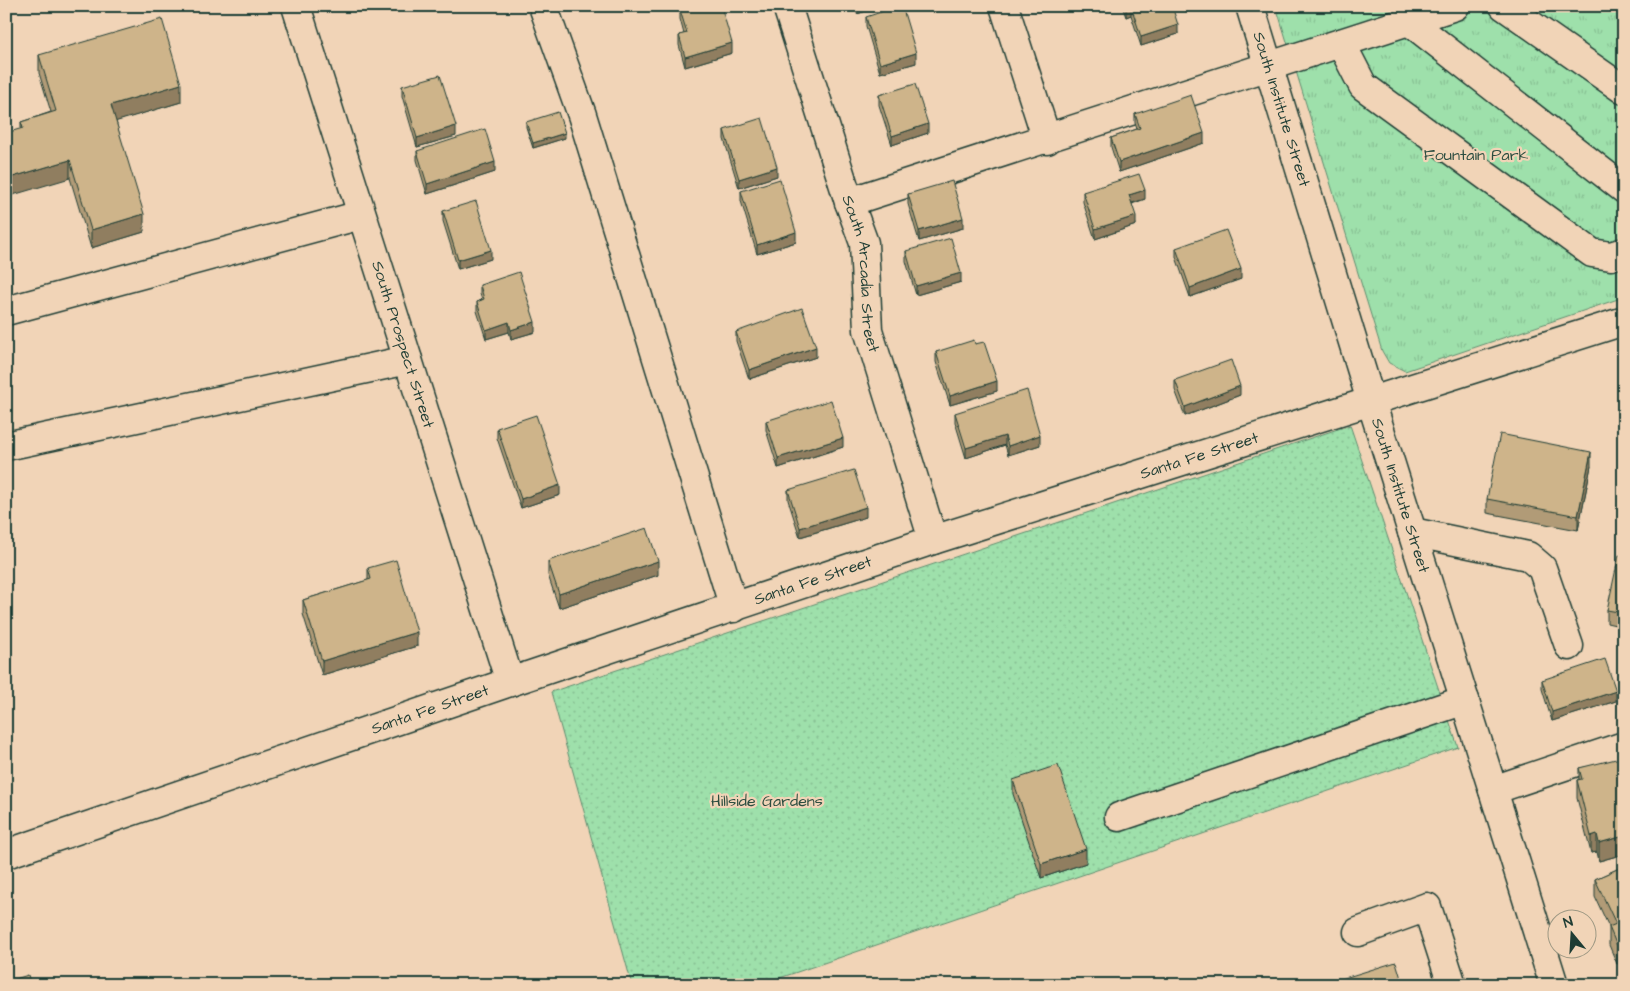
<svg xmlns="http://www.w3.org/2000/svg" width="1630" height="991" font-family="'Architects Daughter',sans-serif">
	<defs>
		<pattern id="grass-dots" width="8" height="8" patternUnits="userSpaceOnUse" patternTransform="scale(1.25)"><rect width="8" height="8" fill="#9ee0ab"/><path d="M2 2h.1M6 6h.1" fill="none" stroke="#88c194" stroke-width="1.8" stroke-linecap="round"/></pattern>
		<pattern id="park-tufts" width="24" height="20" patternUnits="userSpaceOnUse" patternTransform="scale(1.25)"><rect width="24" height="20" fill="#9ee0ab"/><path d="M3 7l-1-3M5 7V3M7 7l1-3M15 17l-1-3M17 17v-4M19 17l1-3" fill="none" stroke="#88c194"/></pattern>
	</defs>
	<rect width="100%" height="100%" fill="#f1d4b7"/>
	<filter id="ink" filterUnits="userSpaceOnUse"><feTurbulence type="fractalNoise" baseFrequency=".02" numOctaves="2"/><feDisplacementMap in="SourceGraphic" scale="10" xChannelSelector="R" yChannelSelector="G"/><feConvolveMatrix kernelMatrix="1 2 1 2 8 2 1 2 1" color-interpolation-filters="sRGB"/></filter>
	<g filter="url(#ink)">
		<path fill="url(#grass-dots)" stroke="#5e8e70" d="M1350,425L1458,747L759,985H632L551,692Z"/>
		<path fill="url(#park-tufts)" stroke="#5e8e70" d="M1276,6H1624V297L1405,371L1389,363L1382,351Z"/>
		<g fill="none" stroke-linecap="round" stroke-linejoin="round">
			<defs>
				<g id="minor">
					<path id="s1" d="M296,6L510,682"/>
					<path d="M543,6L582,115L734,608"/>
					<path id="s2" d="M787,6L849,202L864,243L868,330L933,540"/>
					<path d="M1004,6L1047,140"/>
					<path id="s3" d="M1250,6L1371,401L1554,985"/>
					<path d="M1504,6L1624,90"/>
					<path d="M1409,21L1624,189"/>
					<path d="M1341,43L1363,86L1592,253L1611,256L1624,252"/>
					<path d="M849,202L1455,6"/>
					<path d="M6,311L361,215"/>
					<path d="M6,446L408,360"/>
					<path d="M1412,532L1528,556L1542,568L1569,646"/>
					<path d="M1493,790L1624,746"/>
					<path d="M1119,817L1465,700"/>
					<path id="s4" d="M6,854L510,682L933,540L1624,321"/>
					<path d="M1358,932L1427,907L1452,985"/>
				</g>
			</defs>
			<use href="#minor" stroke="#1f3d34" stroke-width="31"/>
			<use href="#minor" stroke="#f1d4b7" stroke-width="28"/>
		</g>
		<g fill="#b19b77" stroke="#1f3d34">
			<path d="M855,6H881L857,14Z"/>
			<path d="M1122,6H1172L1178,34L1141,46L1131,15L1126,17Z"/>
			<path d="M680,10L732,53L685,67L679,45V35L684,34L680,19Z"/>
			<path d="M866,17L916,63L880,73L866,26Z"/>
			<path d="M39,55L181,102L116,121L144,232L91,248L70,178L21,129V122L51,112L39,73Z"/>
			<path d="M402,86L456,136L417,147L402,96Z"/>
			<path d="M879,95L928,133L892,145L879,105Z"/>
			<path d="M1135,114L1204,143L1119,172L1111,147V138L1137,129L1135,123Z"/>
			<path d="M526,122L565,138L533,148L526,127Z"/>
			<path d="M724,130L777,176L739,188L724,139Z"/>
			<path d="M417,151L495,172L427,194L417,160Z"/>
			<path d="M741,191L796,242L757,254L741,201Z"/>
			<path d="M1083,192L1145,199L1132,204L1136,225L1095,239L1083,202Z"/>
			<path d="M908,194L963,228L919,241L908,204Z"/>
			<path d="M443,211L491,259L458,269L443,221Z"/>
			<path d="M1176,248L1241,279L1190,297L1176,257Z"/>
			<path d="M906,251L961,282L916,295L906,261Z"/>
			<path d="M480,285L535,332L511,339L509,332L486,339L477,311V302L482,300L480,294Z"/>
			<path d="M736,332L816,357L749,379L736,341Z"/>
			<path d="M975,344L997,391L950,405L936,362V352Z"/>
			<path d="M1175,380L1240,395L1185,416L1175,390Z"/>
			<path d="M955,413L1040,445L1008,455L1005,445L966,458L955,422Z"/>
			<path d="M766,421L843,447L778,468L766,430Z"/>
			<path d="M497,428L560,495L521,508L497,438Z"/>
			<path d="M1591,466L1578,530L1487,513V499Z"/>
			<path d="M788,490L866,517L800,537L788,500Z"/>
			<path d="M1624,556V627L1607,623V610Z"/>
			<path d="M548,561L658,575L559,608L548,575Z"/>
			<path d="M368,568L417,646L322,675L303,614V600L368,580Z"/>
			<path d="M1542,680L1616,701L1552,721L1542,689Z"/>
			<path d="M1624,761V854L1599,861L1597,852L1591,853L1577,798V780L1579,779V768Z"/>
			<path d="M1013,780L1086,863L1041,878L1013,794Z"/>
			<path d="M1624,866V961L1617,964L1609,945V927L1595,897V879Z"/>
		</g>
		<g fill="#907e61" stroke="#1f3d34">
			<path d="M857,6H881L857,14Z"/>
			<path d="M1131,6V15L1126,17V8Z"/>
			<path d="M1178,25V34L1141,46V37Z"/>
			<path d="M732,43V53L685,67V57Z"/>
			<path d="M916,53V63L880,73V64Z"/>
			<path d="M181,84V102L111,123V105Z"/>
			<path d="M928,124V133L892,145V136Z"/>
			<path d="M456,126V136L417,147V138Z"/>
			<path d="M565,133V138L533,148V143Z"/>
			<path d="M1204,133V143L1119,172V162Z"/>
			<path d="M70,160V178L6,197V179Z"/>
			<path d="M495,162V172L427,194V184Z"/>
			<path d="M777,167V176L739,188V179Z"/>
			<path d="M1145,190V199L1129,204V195Z"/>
			<path d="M144,214V232L91,248V230Z"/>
			<path d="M1136,216V225L1095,239V229Z"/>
			<path d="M963,218V228L919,241V231Z"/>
			<path d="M796,232V242L757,254V245Z"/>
			<path d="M491,250V259L458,269V260Z"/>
			<path d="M1241,269V279L1190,297V288Z"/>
			<path d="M961,273V282L916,295V286Z"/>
			<path d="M509,322V332L486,339V330Z"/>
			<path d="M535,322V332L511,339V330Z"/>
			<path d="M816,347V357L749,379V370Z"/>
			<path d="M997,381V391L950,405V396Z"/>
			<path d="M1240,386V395L1185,416V407Z"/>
			<path d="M1040,435V445L1008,455V446Z"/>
			<path d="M1005,436V445L966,458V448Z"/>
			<path d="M843,438V447L778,468V458Z"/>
			<path d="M1591,452V466L1578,530V516Z"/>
			<path d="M560,485V495L521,508V499Z"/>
			<path d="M866,507V517L800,537V528Z"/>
			<path d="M658,561V575L559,608V594Z"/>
			<path d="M417,632V646L322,675V661Z"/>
			<path d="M1616,691V701L1552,721V712Z"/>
			<path d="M1597,834V852L1591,853V836Z"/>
			<path d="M1624,836V854L1599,861V843Z"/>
			<path d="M1086,849V863L1041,878V864Z"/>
			<path d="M1624,943V961L1617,964V946Z"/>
		</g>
		<g fill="#ceb48a" stroke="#1f3d34">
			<path d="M692,6H721L732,43L685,57L679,35L687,33L680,10Z"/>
			<path d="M899,6H902L916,53L880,64L866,17Z"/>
			<path d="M1131,6H1172L1178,25L1141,37Z"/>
			<path d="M162,19L181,84L111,105L144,214L91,230L70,160L6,179V133L23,128L21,122L56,111L39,55Z"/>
			<path d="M440,75L456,126L417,138L402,86Z"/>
			<path d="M915,84L928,124L892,136L879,95Z"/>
			<path d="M1191,95L1204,133L1119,162L1111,138L1140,128L1135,114Z"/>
			<path d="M558,112L565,133L533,143L526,122Z"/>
			<path d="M762,118L777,167L739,179L724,130Z"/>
			<path d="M485,129L495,162L427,184L417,151Z"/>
			<path d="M1139,174L1145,190L1129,195L1136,216L1095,229L1083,192Z"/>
			<path d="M780,179L796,232L757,245L741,191Z"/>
			<path d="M952,181L963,218L919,231L908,194Z"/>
			<path d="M476,201L491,250L458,260L443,211Z"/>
			<path d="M1226,230L1241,269L1190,288L1176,248Z"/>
			<path d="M951,238L961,273L916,286L906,251Z"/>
			<path d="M519,272L535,322L511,330L509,322L486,330L477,302L484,299L480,285Z"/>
			<path d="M802,308L816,347L749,370L736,332Z"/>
			<path d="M974,340L975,344L984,342L997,381L950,396L936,352Z"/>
			<path d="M1231,360L1240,386L1185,407L1175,380Z"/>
			<path d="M1027,390L1040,435L1008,446L1005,436L966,448L955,413Z"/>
			<path d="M831,400L843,438L778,458L766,421Z"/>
			<path d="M536,415L560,485L521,499L497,428Z"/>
			<path d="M1500,434L1591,452L1578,516L1487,499Z"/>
			<path d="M854,470L866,507L800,528L788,490Z"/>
			<path d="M647,528L658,561L559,594L548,561Z"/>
			<path d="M1619,555L1624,556V613L1607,610Z"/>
			<path d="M396,560L417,632L322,661L303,600L371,579L368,568Z"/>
			<path d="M1605,659L1616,691L1552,712L1542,680Z"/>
			<path d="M1620,758L1621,762L1624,761V836L1599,843L1597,834L1591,836L1577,780L1582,779L1579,768Z"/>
			<path d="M1058,765L1086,849L1041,864L1013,780Z"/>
			<path d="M1624,866V943L1617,946L1609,927L1616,924L1595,879Z"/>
			<path d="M1396,962L1403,985H1322Z"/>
			<path d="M28,975L31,985H6V982Z"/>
		</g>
	</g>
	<g text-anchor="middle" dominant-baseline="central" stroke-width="4.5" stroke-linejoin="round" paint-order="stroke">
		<g font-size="16" fill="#1f3d34" stroke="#f1d4b7">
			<text stroke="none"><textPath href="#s3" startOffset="108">South Institute Street</textPath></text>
			<text stroke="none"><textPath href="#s2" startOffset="279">South Arcadia Street</textPath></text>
			<text stroke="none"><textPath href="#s1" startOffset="355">South Prospect Street</textPath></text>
			<text stroke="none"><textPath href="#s4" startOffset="1258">Santa Fe Street</textPath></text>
			<text stroke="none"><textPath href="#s3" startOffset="512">South Institute Street</textPath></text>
			<text stroke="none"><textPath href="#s4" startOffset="852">Santa Fe Street</textPath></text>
			<text stroke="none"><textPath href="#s4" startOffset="448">Santa Fe Street</textPath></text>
		</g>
		<g font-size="16" fill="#2c4d40" stroke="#f1d4b7">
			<text x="1476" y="155">Fountain Park</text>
			<text x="767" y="801">Hillside Gardens</text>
		</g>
	</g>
	<rect width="1630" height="991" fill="none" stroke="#f1d4b7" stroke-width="25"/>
	<rect x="12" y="12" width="1605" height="966" fill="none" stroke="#1f3d34" stroke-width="2" filter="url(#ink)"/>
	<g transform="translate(1572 934) rotate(342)"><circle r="24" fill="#f1d4b7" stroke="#9d9883"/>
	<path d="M0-4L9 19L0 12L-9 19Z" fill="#1f3d34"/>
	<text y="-8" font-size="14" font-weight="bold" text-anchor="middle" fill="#1f3d34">N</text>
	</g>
</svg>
